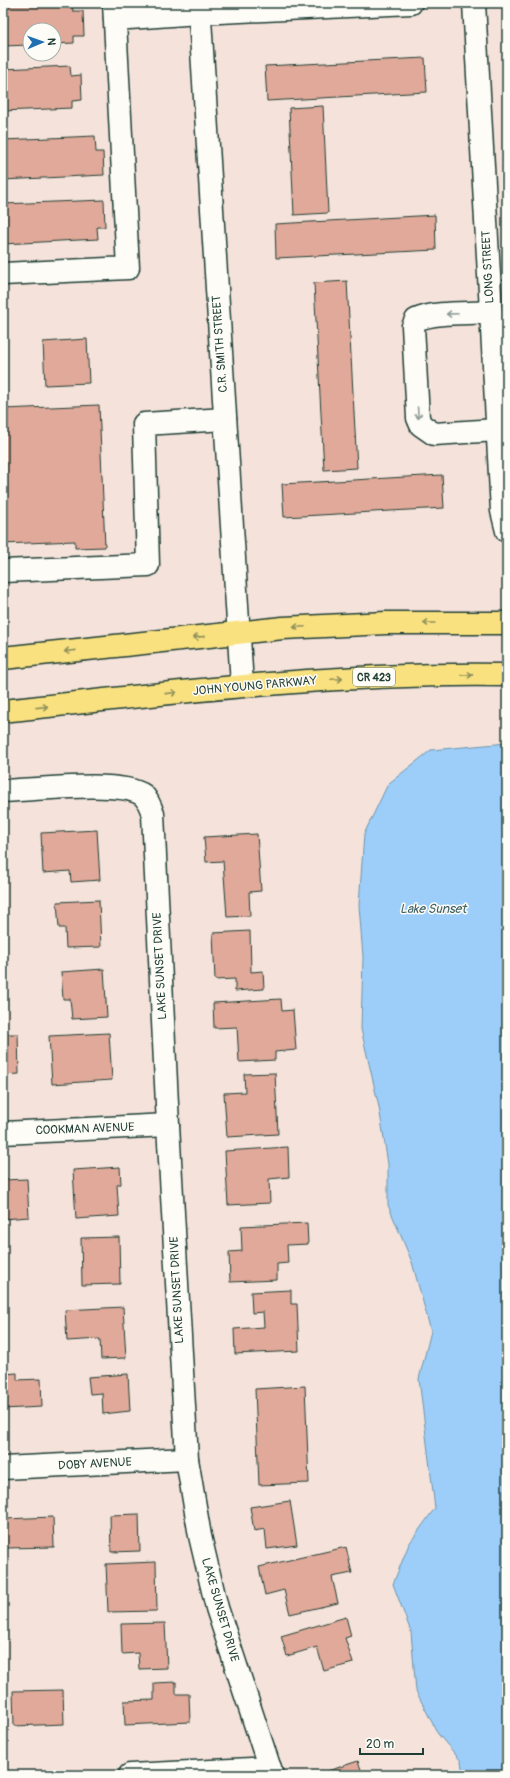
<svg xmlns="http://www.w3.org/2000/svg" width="510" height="1778" font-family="Pangolin,sans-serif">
	<rect width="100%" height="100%" fill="#f5e3db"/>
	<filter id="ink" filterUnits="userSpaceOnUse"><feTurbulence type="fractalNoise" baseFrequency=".025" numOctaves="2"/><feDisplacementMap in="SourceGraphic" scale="8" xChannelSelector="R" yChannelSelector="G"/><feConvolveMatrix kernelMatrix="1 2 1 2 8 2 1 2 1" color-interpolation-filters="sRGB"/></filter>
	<g filter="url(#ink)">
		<path fill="#9dcefa" stroke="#6b94ab" d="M507,743V1775H463L461,1761L438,1734L416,1691L411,1632L393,1584L409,1544L435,1508L419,1379L431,1331L412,1262L388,1205V1164L379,1107L361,1029L363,957L359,905L364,834L388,784L431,750Z"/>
		<g fill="#e1a999" stroke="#1f3d34">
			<path d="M44,3H72L73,11H83L84,36H74V43L54,44V30H30V45L3,46V5Z"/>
			<path d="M425,58L427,92L267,101L265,66Z"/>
			<path d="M70,66L71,76L81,75L82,100L72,101V108L3,111V69Z"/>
			<path d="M323,106L328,213L294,215L289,108Z"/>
			<path d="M95,136L96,152H103L104,175L3,180V140Z"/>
			<path d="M104,200L105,227H97L98,239L3,244V204Z"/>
			<path d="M435,215L436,250L276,258L275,224Z"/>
			<path d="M347,281L357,468L324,470L314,283Z"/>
			<path d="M87,339L89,383L45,385L43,342Z"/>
			<path d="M99,405L105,547L75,548V541L3,544V409Z"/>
			<path d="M442,475L444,508L284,517L282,484Z"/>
			<path d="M97,830L100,880L71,882L70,871L43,873L41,833Z"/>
			<path d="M257,834L261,891L249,892L250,916L227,917L223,861L206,862L204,837Z"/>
			<rect x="3" y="845" width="3" height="28"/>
			<path d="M99,900L101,947L66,948L65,928H59L57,902Z"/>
			<path d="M250,931L251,972L263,971L264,989L235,991V979L215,980L213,933Z"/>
			<path d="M104,969L107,1017L72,1019L70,999H63L61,972Z"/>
			<path d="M281,999L282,1011L293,1010L296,1050L275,1052V1060L239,1062L237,1027L214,1028L213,1003Z"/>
			<path d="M109,1033L112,1080L52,1084L49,1036Z"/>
			<path d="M3,1034H18L19,1074L3,1075Z"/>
			<path d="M275,1073L278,1134L227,1137L224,1093L245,1092L244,1074Z"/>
			<path d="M288,1147L289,1177L269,1179L270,1203L228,1205L225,1151Z"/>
			<path d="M120,1167L121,1184L117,1185L119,1216L76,1219L73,1170Z"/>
			<path d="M27,1179L29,1217L3,1219V1180Z"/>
			<path d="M307,1223L308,1244L287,1245L288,1263L277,1264V1280L230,1282L229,1252L242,1251L241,1226Z"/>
			<path d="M119,1237L120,1284L82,1285L81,1238Z"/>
			<path d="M291,1290V1304H297L299,1351L235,1354L234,1329L264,1327L263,1312L252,1313L251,1292Z"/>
			<path d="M123,1307L126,1358L101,1359L100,1339L67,1341L65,1310Z"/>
			<path d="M17,1373V1380L41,1379L42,1407L3,1409V1374Z"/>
			<path d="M128,1374L130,1411L103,1414L102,1393L90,1394L88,1377Z"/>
			<path d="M305,1386L309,1483L259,1485L255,1389Z"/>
			<path d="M290,1501L297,1545L267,1549L265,1529L254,1531L250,1507Z"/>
			<path d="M139,1514L140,1551L111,1552L110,1515Z"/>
			<path d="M53,1517L54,1547L6,1548L5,1519Z"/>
			<path d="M346,1547L352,1573L332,1577L338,1603L290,1614L284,1590L265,1595L259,1567Z"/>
			<path d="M156,1562L157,1611L108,1612L106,1564Z"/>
			<path d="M346,1617L351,1636L345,1638L353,1663L324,1671L317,1647L287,1656L281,1636Z"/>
			<path d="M165,1623L167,1668L139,1669L138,1653L122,1654L121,1624Z"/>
			<path d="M176,1682V1694H189L190,1722L125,1725L124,1701L154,1700V1683Z"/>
			<path d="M63,1690L64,1724L14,1726L13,1691Z"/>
			<path d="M358,1761L363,1775H329L328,1771Z"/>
		</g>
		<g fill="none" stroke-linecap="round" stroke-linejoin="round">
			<defs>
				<g id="minor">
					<path d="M199,3L242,685"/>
					<path d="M474,3L502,511L507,531"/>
					<path d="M115,19L199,13L411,3"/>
					<path d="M3,274L128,268L114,3"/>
					<path d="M491,312C468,314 436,311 416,320L413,326L418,418L421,425L434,434L497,430"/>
					<path d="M3,571L148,565L144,424L225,419"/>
					<path d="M3,791C32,790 122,779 143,795C148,800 151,808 153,814L168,1125L187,1459L200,1536L217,1608L272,1775"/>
					<path d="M3,1133L168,1125"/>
					<path d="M3,1468L187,1459"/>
					<path d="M130,1775L270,1768"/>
				</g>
				<g id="major">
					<path d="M3,658L283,628L386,623H507"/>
					<path d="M3,711C170,693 338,672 507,675"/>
				</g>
			</defs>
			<use href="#minor" stroke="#1f3d34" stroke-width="25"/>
			<use href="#major" stroke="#1f3d34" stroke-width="25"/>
			<use href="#minor" stroke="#fdfcf7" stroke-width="22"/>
			<use href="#major" stroke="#fae180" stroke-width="22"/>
		</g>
		<defs><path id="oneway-shaft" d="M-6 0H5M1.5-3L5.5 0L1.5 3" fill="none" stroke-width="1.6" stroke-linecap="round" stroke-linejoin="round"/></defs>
		<g stroke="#8e9c96">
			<use href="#oneway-shaft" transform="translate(452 314) rotate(178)"/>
			<use href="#oneway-shaft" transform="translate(418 413) rotate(85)"/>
		</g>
		<g stroke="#8c8f5a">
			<use href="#oneway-shaft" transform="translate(429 623) rotate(180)"/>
			<use href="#oneway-shaft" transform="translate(299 627) rotate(177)"/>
			<use href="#oneway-shaft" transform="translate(199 637) rotate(174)"/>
			<use href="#oneway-shaft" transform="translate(70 651) rotate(174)"/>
			<use href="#oneway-shaft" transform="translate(467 675) rotate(-1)"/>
			<use href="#oneway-shaft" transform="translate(337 679) rotate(-3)"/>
			<use href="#oneway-shaft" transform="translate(171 693) rotate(-6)"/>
			<use href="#oneway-shaft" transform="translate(42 707) rotate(-6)"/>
		</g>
	</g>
	<g text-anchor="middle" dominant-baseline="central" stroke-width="3" stroke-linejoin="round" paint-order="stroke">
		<rect fill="#fdfcf7" stroke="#62766e" stroke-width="1" x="353" y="668" width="42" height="18" rx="3"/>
		<g font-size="11" font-weight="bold" fill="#1f3d34">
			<text x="374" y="677">CR 423</text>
		</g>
		<g font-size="12" fill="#1f3d34" stroke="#fdfcf7">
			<text transform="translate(488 267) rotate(-93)">LONG STREET</text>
			<text transform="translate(220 344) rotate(-94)">C.R. SMITH STREET</text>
			<text transform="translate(255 686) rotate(-5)">JOHN YOUNG PARKWAY</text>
			<text transform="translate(160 966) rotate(-93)">LAKE SUNSET DRIVE</text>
			<text transform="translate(85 1129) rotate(-2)">COOKMAN AVENUE</text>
			<text transform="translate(177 1290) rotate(-93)">LAKE SUNSET DRIVE</text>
			<text transform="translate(95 1464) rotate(-3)">DOBY AVENUE</text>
			<text transform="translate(220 1610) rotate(74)">LAKE SUNSET DRIVE</text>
		</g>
		<g font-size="13" font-style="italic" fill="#3e6166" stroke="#fdfcf7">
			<text x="433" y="909">Lake Sunset</text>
		</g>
	</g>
	<rect width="510" height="1778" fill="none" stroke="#fdfcf7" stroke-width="16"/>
	<rect x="8" y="8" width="494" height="1762" fill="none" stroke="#1f3d34" stroke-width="1.5" filter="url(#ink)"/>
	<g transform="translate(42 42) rotate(88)"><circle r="19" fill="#fdfcf7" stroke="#a4b0a9"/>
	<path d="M0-3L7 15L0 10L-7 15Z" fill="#1f6fb2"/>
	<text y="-6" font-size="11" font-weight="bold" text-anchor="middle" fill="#1f3d34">N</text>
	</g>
	<path d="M360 1748v6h63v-6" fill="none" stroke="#1f3d34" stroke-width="2"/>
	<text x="366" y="1748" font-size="12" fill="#1f3d34" stroke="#fdfcf7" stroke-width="3" paint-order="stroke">20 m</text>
</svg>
